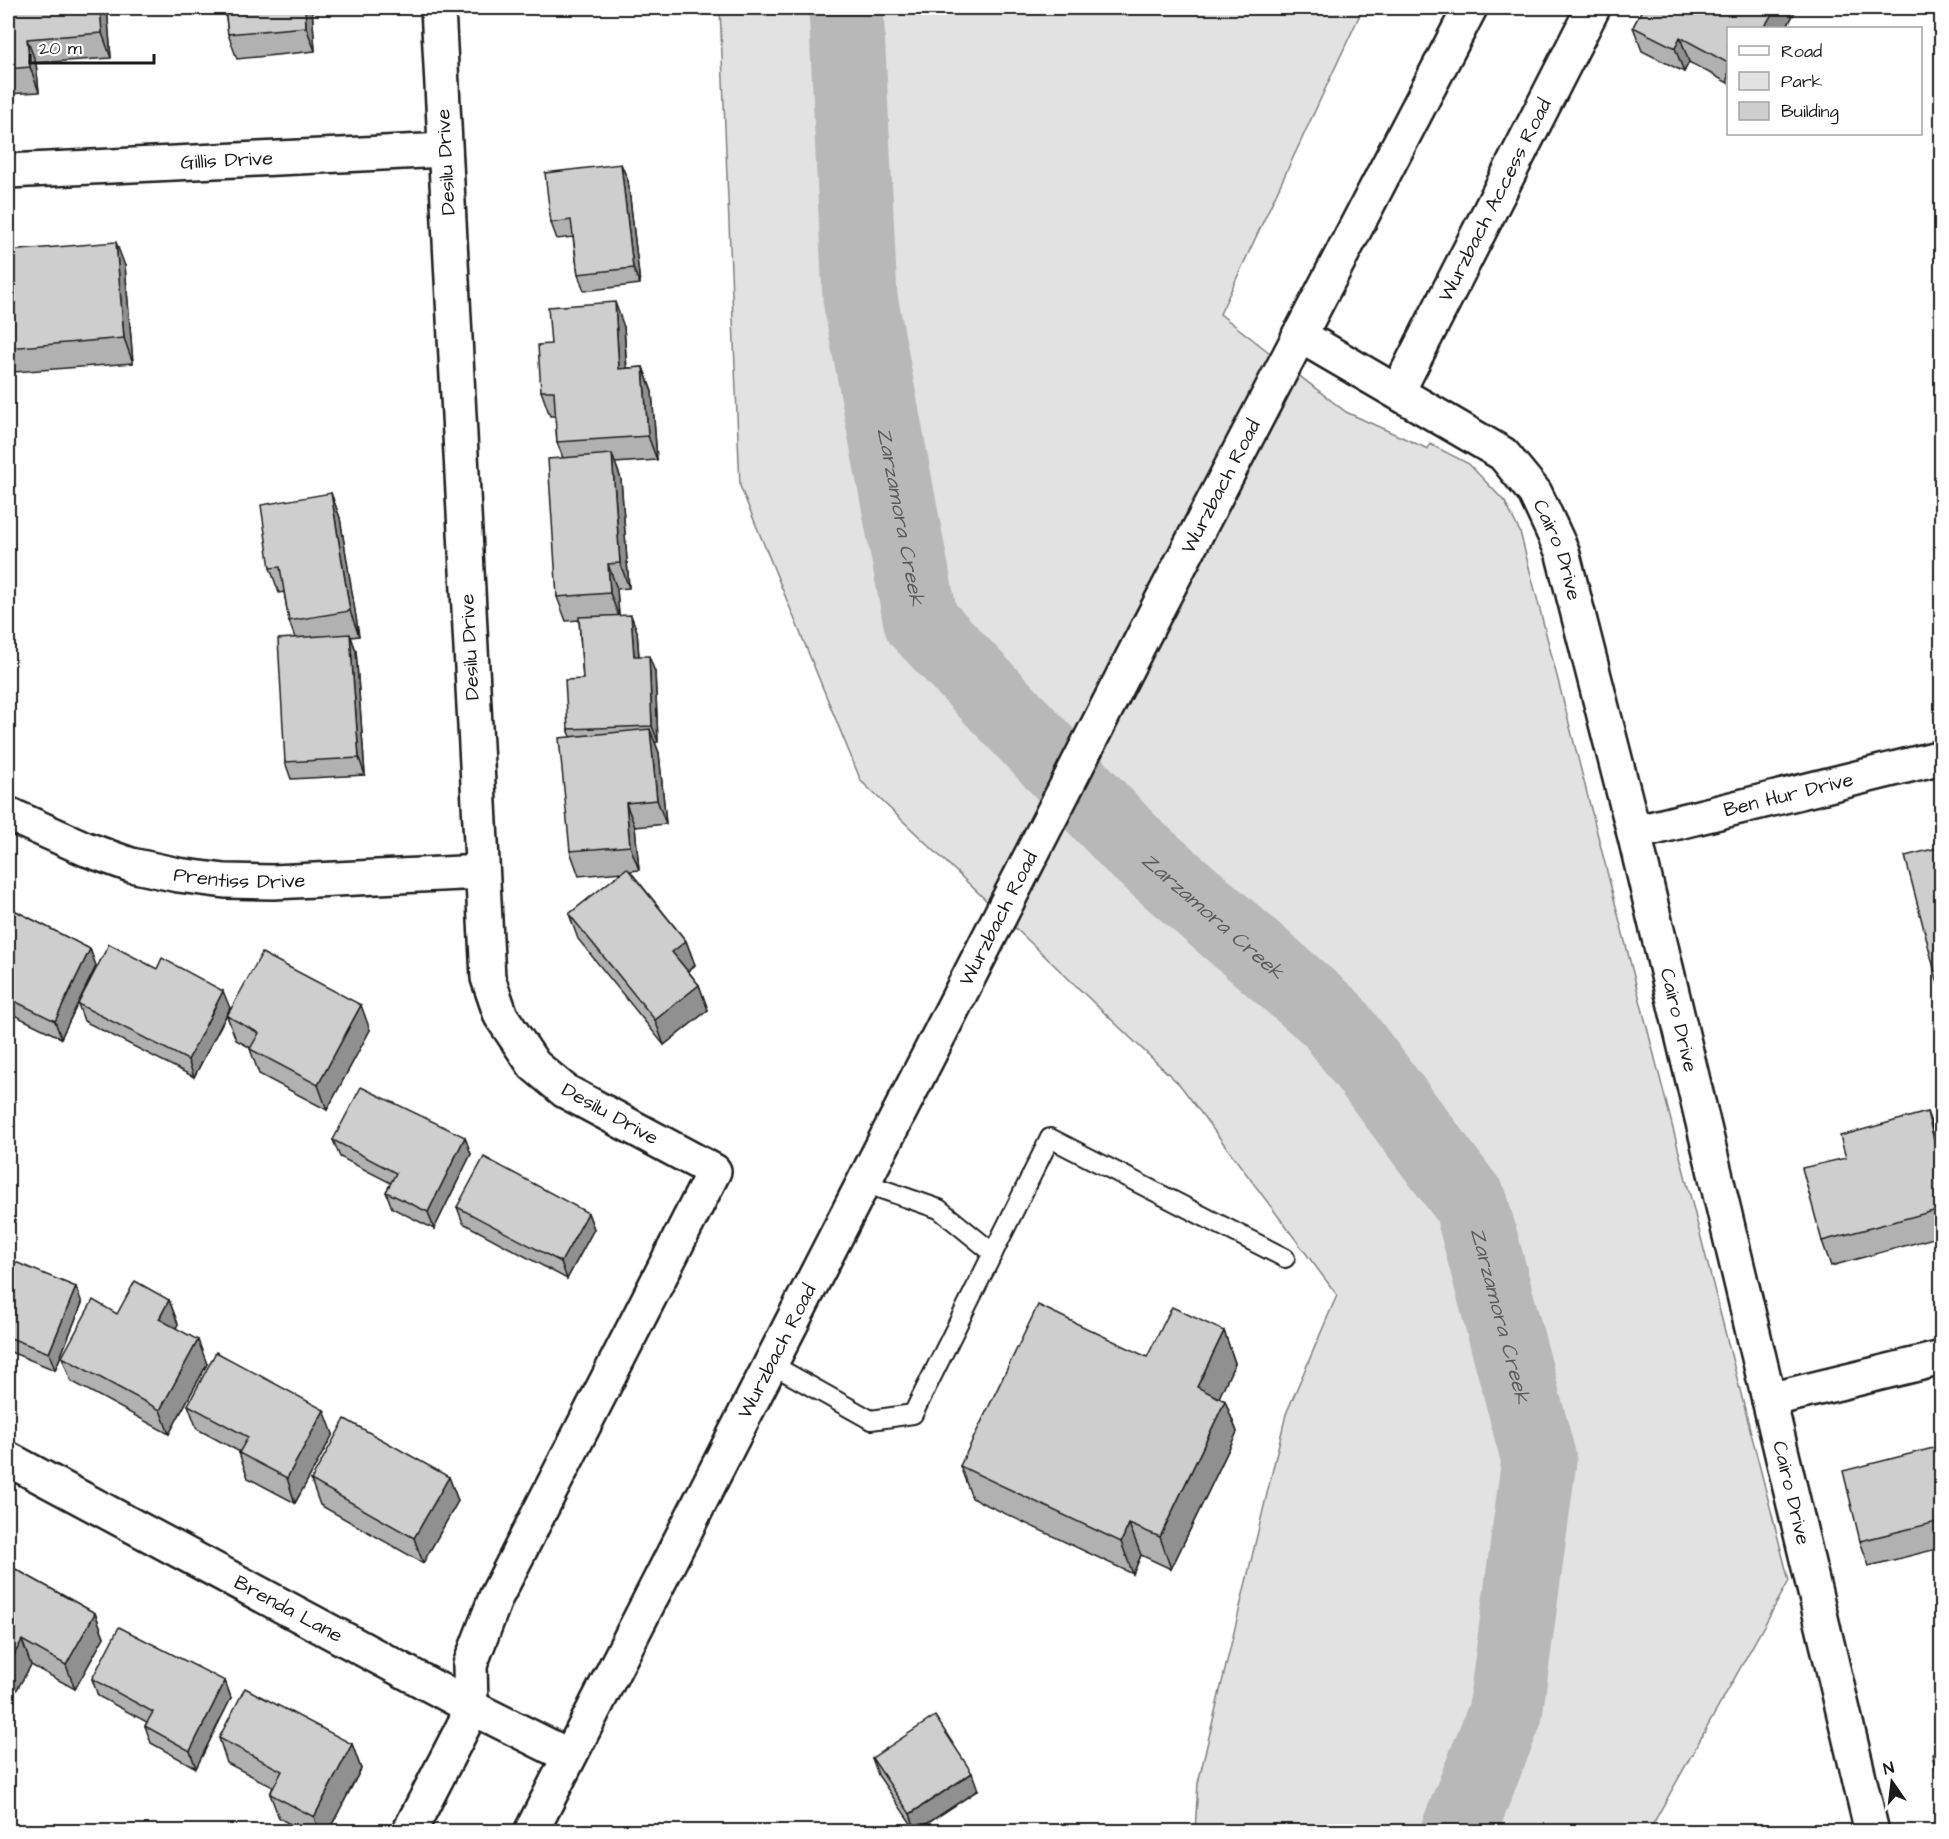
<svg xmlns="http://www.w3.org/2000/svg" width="1949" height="1839" font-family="'Architects Daughter',sans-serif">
	<rect width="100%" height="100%" fill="#fff"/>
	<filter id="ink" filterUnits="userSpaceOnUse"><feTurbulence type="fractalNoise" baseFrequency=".0167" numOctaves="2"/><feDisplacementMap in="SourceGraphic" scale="12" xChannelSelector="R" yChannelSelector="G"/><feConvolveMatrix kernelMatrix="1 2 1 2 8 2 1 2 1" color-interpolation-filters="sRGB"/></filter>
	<g filter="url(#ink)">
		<path fill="#e2e2e2" stroke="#7f7f7f" stroke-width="1.5" d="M720,8H1363L1220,314L1346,412L1428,449L1430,444L1469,464L1505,502L1520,532L1789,1581L1649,1831H1195L1198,1783L1286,1414L1337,1295L1180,1085L861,781L740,486Z"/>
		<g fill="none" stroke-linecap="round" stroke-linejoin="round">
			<path stroke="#b8b8b8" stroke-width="75" id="s1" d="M846,8L860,298L921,622L1135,848L1332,1019L1471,1204L1539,1460L1505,1714L1458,1832"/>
			<defs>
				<g id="lane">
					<path d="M993,1253L1050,1138L1285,1258"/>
					<path d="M771,1364L871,1420L913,1414L993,1253L939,1209L864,1183"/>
				</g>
				<g id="street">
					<path id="s2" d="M8,171L445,150"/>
					<path id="s3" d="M1299,335L1503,454L1535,493L1562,551L1634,833L1872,1832"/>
					<path id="s4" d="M1398,391L1593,8"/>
					<path id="s5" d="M8,814L86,849L131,865L178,875L225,881L273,882L482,872"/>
					<path id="s6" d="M1634,833L1942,757"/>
					<path d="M1769,1400L1942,1358"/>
					<path id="s7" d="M8,1459L471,1707L569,1756"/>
					<path d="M409,1832L466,1721L471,1707L470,1665L496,1597L714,1171L565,1091L534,1065L501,1016L488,978L438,8"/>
				</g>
				<g id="primary">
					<path id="s8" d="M531,1832L1150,623L1470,8"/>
				</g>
			</defs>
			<use href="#lane" stroke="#1c1c1c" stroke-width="22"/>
			<use href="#street" stroke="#1c1c1c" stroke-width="38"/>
			<use href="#primary" stroke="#1c1c1c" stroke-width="38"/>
			<use href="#lane" stroke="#fff" stroke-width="18"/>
			<use href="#street" stroke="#fff" stroke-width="33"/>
			<use href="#primary" stroke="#fff" stroke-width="33"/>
		</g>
		<g fill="#b1b1b1" stroke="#1c1c1c" stroke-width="1.5">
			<path d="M8,8H107L111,58L36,63L39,92L8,94Z"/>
			<path d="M225,8H328L312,9L315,51L237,59L228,34Z"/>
			<path d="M1643,8H1797L1786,28H1728V83L1689,62L1684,72L1642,51L1633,27Z"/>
			<path d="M621,164L628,181L640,284L584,291L578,274L573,237L557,239L551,223Z"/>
			<path d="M8,251L125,266L133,363L14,372L8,354Z"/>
			<path d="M624,327L627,368L643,367L652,392L657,460L615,463L621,479L629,588L617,589L619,615L637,631L639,656L655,672L658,742H655L659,753L666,824L635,827L639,870L630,871L686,941L695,965L688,971L699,985L708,1010L664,1045L578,939L569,914L622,872L579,876L570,851L571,737L568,729L583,679L579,620L566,621L557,597L563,458L557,442L555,416H550L541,391L551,344Z"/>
			<path d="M331,493L340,518L359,636L351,637L356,651L365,775L291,779L285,762L295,638L289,621L284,592L279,593L270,568Z"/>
			<path d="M1941,847V992L1937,980Z"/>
			<path d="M8,907L90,949L96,966L61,1038L8,1012Z"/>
			<path d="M157,969L230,1008L194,1077L84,1021L78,1004Z"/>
			<path d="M227,1016L370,1030L327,1110L259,1074L250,1049L251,1048L236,1040Z"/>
			<path d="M1927,1112L1936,1137L1941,1159V1236L1831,1266L1822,1241L1846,1158Z"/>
			<path d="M333,1140L471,1154L434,1229L392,1208L386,1192L391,1183L340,1157Z"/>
			<path d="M457,1207L588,1213L594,1229L567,1279L463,1223Z"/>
			<path d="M8,1259L82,1303L55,1370L8,1351Z"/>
			<path d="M169,1300L178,1324L176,1328L207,1364L169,1434L71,1381L62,1357L117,1314Z"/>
			<path d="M1224,1331L1235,1363L1219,1397L1225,1401L1237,1432L1171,1569L1141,1555L1133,1574L972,1498L960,1466L1147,1357Z"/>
			<path d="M188,1405L333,1434L295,1503L248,1478L239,1453L240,1452L197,1429Z"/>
			<path d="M1941,1446V1548L1869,1566L1860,1541Z"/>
			<path d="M449,1477L458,1501L423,1563L320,1505L311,1480Z"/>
			<path d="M8,1565L95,1613L104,1637L75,1689L31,1665L12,1698L8,1695Z"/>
			<path d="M92,1679L225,1681L231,1698L196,1768L151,1743L145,1726L147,1722L98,1696Z"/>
			<path d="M219,1738L352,1744L361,1769L328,1832H304L279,1818L270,1794L273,1787L227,1763Z"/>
			<path d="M872,1758L978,1790L916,1831L878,1775Z"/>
		</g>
		<g fill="#909090" stroke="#1c1c1c" stroke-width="1.5">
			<path d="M100,8H107L111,58L102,33Z"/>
			<path d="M305,8H311L312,9L315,51L306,27Z"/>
			<path d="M1775,8H1797L1786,28H1764Z"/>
			<path d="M1680,37L1689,62L1684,72L1675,48Z"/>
			<path d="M27,39L36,63L39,92L30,67Z"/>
			<path d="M621,164L628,181L640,284L633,268Z"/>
			<path d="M116,242L125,266L133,363L124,338Z"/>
			<path d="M615,302L624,327L628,393L619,369Z"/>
			<path d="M643,367L652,392L657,460L648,436Z"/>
			<path d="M612,454L621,479L629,588L620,563Z"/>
			<path d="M331,493L340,518L359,636L350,611Z"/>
			<path d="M608,564L617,589L619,617L610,593Z"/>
			<path d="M631,615L637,631L640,673L634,656Z"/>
			<path d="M350,634L356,651L365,775L359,758Z"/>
			<path d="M649,656L655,672L658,742L652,726Z"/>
			<path d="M650,729L659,753L666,824L657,800Z"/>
			<path d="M626,803L635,827L639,870L630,846Z"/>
			<path d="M686,941L695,965L681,977L672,952Z"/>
			<path d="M90,949L96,966L61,1038L55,1021Z"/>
			<path d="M699,985L708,1010L664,1045L655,1020Z"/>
			<path d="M223,991L230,1008L194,1077L188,1060Z"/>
			<path d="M361,1005L370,1030L327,1110L318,1085Z"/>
			<path d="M1927,1112L1936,1137L1941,1159V1168Z"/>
			<path d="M465,1137L471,1154L434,1229L428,1212Z"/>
			<path d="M588,1213L594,1229L567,1279L561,1262Z"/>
			<path d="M76,1287L82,1303L55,1370L49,1353Z"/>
			<path d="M169,1300L178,1324L168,1343L159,1319Z"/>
			<path d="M1224,1331L1235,1363L1209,1419L1197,1387Z"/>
			<path d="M198,1340L207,1364L169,1434L160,1410Z"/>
			<path d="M1225,1401L1237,1432L1171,1569L1160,1537Z"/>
			<path d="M324,1410L333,1434L295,1503L287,1478Z"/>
			<path d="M449,1477L458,1501L423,1563L414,1538Z"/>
			<path d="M1129,1524L1141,1555L1133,1574L1121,1542Z"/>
			<path d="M95,1613L104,1637L75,1689L66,1665Z"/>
			<path d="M22,1640L31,1665L12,1698L8,1684V1666Z"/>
			<path d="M225,1681L231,1698L196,1768L190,1751Z"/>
			<path d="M352,1744L361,1769L328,1832H319L314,1817Z"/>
			<path d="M972,1773L978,1790L916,1831L910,1814Z"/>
		</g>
		<g fill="#cecece" stroke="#1c1c1c" stroke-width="1.5">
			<path d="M8,8H100L102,33L27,39L30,67L8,69Z"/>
			<path d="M225,8H305L306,27L228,34Z"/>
			<path d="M1643,8H1775L1764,28H1728V63L1680,37L1675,48L1633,27Z"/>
			<path d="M621,164L633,268L578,274L571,220L551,223L545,173Z"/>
			<path d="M116,242L124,338L8,348V251Z"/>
			<path d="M615,302L619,369L643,367L648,436L557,442L554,391H541L538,345L551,344L548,307Z"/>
			<path d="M612,454L620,563L608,564L610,593L557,597L548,459Z"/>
			<path d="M331,493L350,611L289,621L280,567L270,568L261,505Z"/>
			<path d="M631,615L634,656H649L652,726L568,729L565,680L583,679L579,617Z"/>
			<path d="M350,634L359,758L285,762L278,639Z"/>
			<path d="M650,729L657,800L626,803L630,846L570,851L559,738Z"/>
			<path d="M1941,847V978L1937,980L1905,856Z"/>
			<path d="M627,868L686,941L672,952L699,985L655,1020L569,914Z"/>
			<path d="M8,907L90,949L55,1021L8,998Z"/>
			<path d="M109,944L157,969L162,958L223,991L188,1060L78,1004Z"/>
			<path d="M262,953L361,1005L318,1085L250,1049L259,1033L227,1016Z"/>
			<path d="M361,1087L465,1137L428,1212L386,1192L396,1173L333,1140Z"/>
			<path d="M1927,1112L1941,1168V1209L1822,1241L1802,1168L1846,1158L1840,1136Z"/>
			<path d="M484,1157L588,1213L561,1262L457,1207Z"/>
			<path d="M8,1259L76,1287L49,1353L8,1337Z"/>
			<path d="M135,1281L169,1300L159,1319L198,1340L160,1410L62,1357L93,1300L117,1314Z"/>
			<path d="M1038,1305L1147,1357L1172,1307L1224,1331L1197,1387L1225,1401L1160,1537L1129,1524L1121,1542L960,1466Z"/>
			<path d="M216,1352L324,1410L287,1478L239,1453L248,1437L188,1405Z"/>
			<path d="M345,1419L449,1477L414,1538L311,1480Z"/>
			<path d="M1941,1446V1521L1860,1541L1843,1471Z"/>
			<path d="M8,1565L95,1613L66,1665L22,1640L8,1666Z"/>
			<path d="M119,1627L225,1681L190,1751L145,1726L153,1712L92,1679Z"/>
			<path d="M245,1688L352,1744L314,1817L270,1794L282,1771L219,1738Z"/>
			<path d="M935,1716L972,1773L910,1814L872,1758Z"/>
			<path d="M1941,1752V1793L1932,1754Z"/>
		</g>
	</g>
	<g text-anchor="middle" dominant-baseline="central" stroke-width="6" stroke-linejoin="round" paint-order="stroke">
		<g font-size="20" fill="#1c1c1c" stroke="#fff">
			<text stroke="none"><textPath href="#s2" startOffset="219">Gillis Drive</textPath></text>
			<text transform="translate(446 162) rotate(-93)">Desilu Drive</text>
			<text stroke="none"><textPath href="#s4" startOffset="214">Wurzbach Access Road</textPath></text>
			<text stroke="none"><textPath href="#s8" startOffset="1512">Wurzbach Road</textPath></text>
			<text stroke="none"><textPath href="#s3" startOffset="348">Cairo Drive</textPath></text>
			<text transform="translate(470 647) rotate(-93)">Desilu Drive</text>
			<text stroke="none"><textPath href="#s6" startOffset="159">Ben Hur Drive</textPath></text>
			<text stroke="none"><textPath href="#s5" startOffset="243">Prentiss Drive</textPath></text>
			<text stroke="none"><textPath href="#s8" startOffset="1026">Wurzbach Road</textPath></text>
			<text stroke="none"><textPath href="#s3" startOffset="834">Cairo Drive</textPath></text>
			<text transform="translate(610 1114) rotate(29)">Desilu Drive</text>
			<text stroke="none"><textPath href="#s8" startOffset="540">Wurzbach Road</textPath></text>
			<text stroke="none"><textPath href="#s3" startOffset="1320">Cairo Drive</textPath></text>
			<text stroke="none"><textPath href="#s7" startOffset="318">Brenda Lane</textPath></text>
		</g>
		<g font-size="21" font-style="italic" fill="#5a5a5a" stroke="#fff">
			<text stroke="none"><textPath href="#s1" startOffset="513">Zarzamora Creek</textPath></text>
			<text stroke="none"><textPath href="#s1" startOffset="1035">Zarzamora Creek</textPath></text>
			<text stroke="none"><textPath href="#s1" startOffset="1539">Zarzamora Creek</textPath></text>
		</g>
	</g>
	<rect width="1949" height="1839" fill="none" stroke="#fff" stroke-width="30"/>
	<rect x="15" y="15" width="1919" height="1809" fill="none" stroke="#1c1c1c" stroke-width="2" filter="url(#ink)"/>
	<rect x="1727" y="27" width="195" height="108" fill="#ffffff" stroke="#a4a4a4" stroke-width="1.5"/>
	<rect x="1739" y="46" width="30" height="9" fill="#ffffff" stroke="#a4a4a4" stroke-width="1.5"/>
	<text x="1781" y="57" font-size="18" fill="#1c1c1c">Road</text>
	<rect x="1739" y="72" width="30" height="18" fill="#e2e2e2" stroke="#a4a4a4" stroke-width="1.5"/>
	<text x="1781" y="87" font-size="18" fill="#1c1c1c">Park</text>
	<rect x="1739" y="102" width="30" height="18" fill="#cecece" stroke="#a4a4a4" stroke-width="1.5"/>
	<text x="1781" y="117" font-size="18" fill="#1c1c1c">Building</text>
	<g transform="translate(1892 1782) rotate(346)" stroke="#ffffff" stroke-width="4.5" paint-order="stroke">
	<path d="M0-4.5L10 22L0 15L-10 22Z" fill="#1c1c1c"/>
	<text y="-9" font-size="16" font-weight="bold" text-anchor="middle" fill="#1c1c1c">N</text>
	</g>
	<path d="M30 54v9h124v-9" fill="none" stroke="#1c1c1c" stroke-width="3"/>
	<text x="39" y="54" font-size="18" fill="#1c1c1c" stroke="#ffffff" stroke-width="4.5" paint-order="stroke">20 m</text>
</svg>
